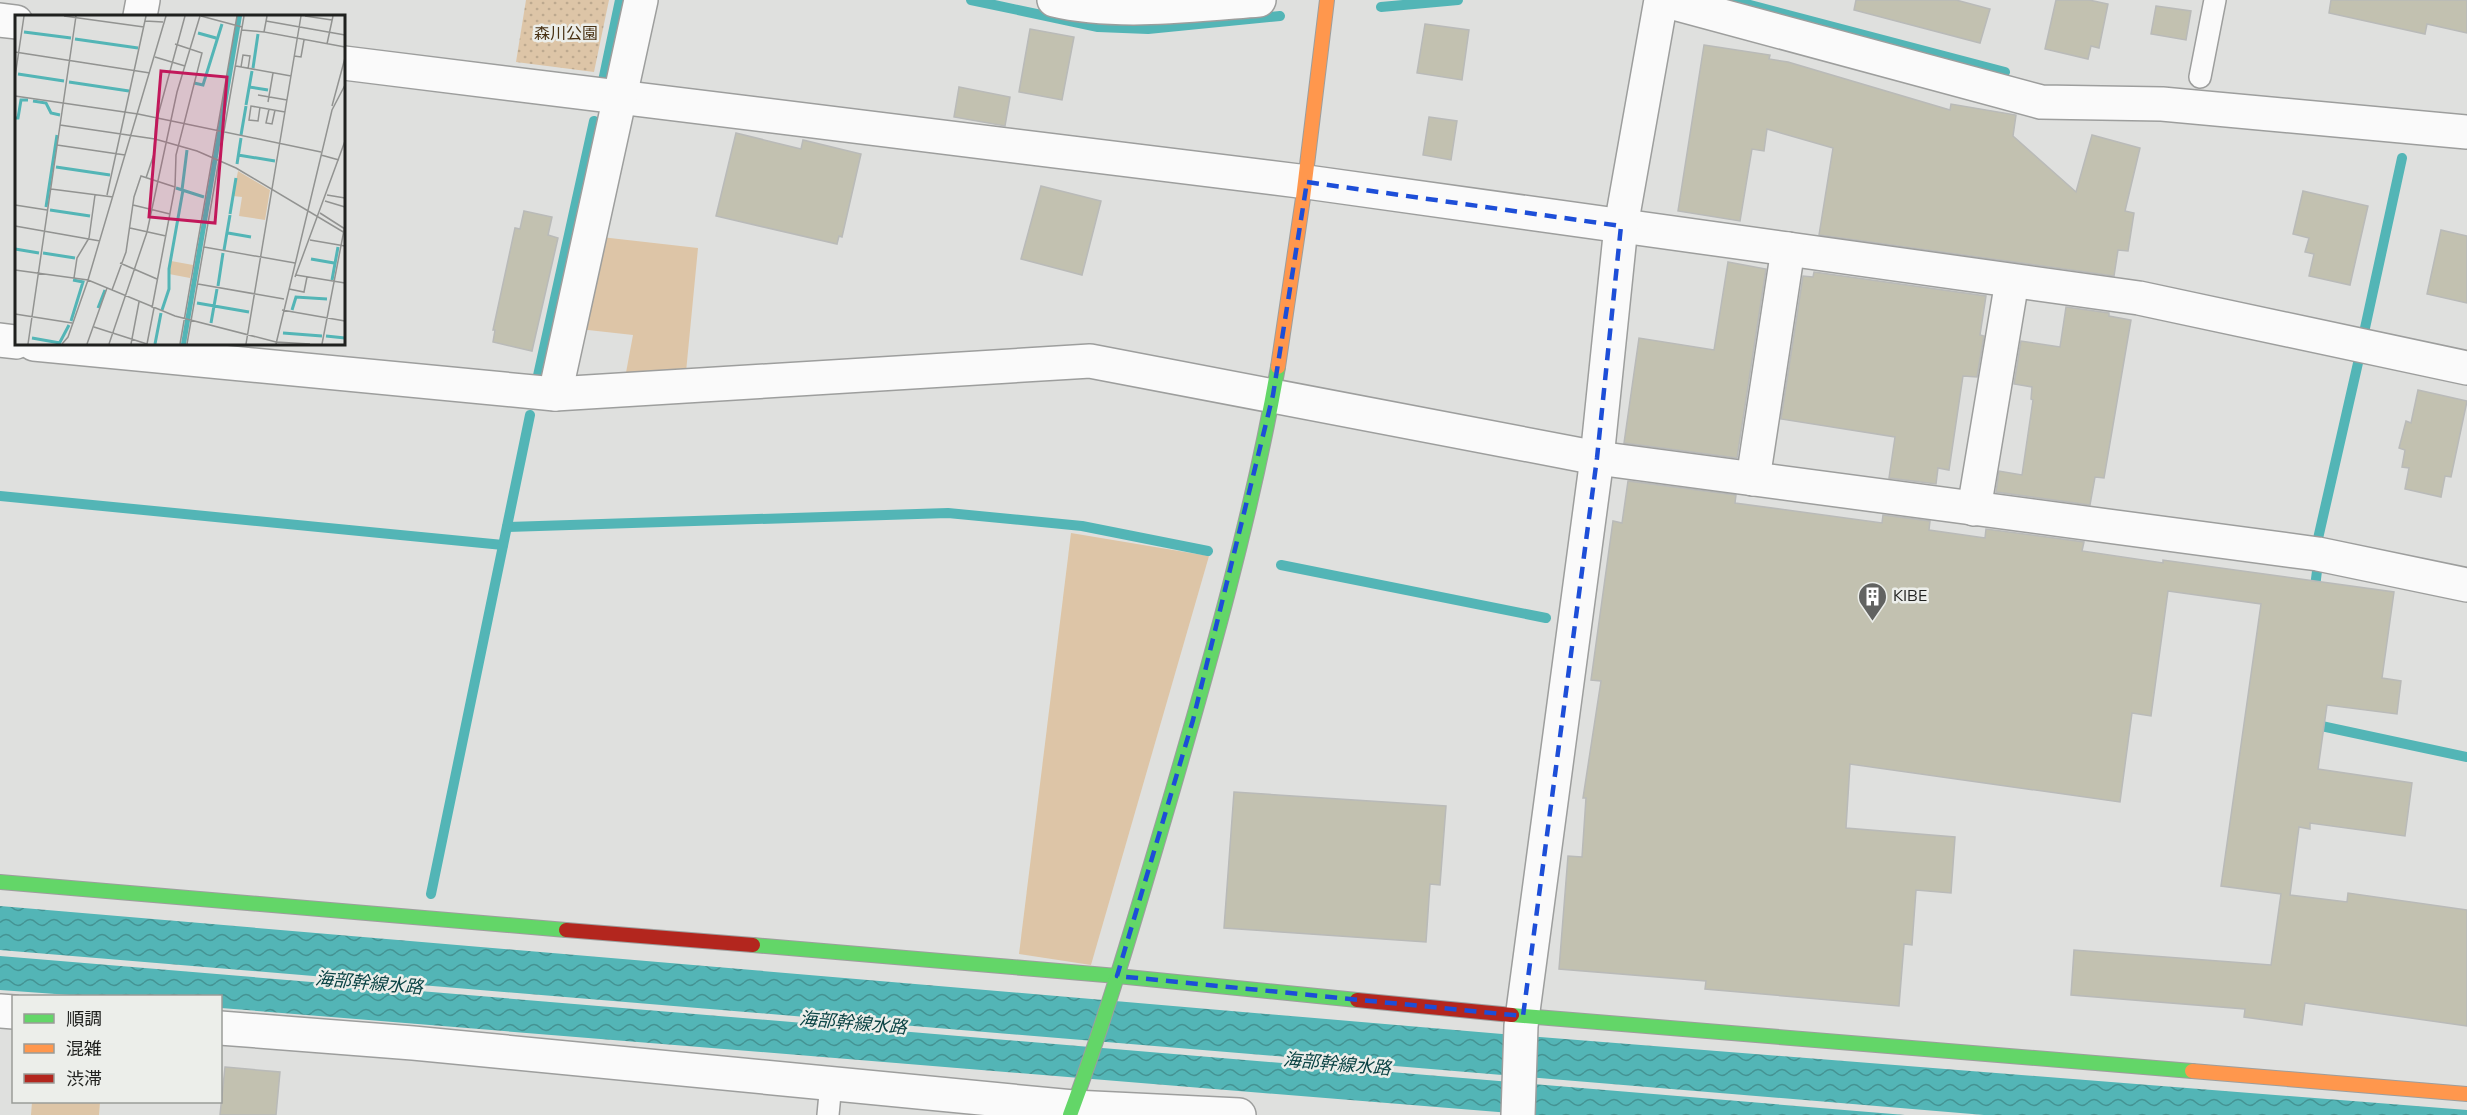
<svg xmlns="http://www.w3.org/2000/svg" width="2467" height="1115" font-family="'Nunito Sans','Noto Sans JP',sans-serif">
	<defs>
		<pattern id="park-dots" width="8" height="8" patternUnits="userSpaceOnUse" patternTransform="scale(1.5)"><rect width="8" height="8" fill="#ddc5a7"/><path d="M2 2h.1M6 6h.1" fill="none" stroke="#bda98f" stroke-width="1.8" stroke-linecap="round"/></pattern>
		<pattern id="water-waves" width="16" height="10" patternUnits="userSpaceOnUse" patternTransform="scale(1.5)"><rect width="16" height="10" fill="#53b5b6"/><path d="M0 5q4-4 8 0t8 0" fill="none" stroke="#449393"/></pattern>
	</defs>
	<rect width="100%" height="100%" fill="#dfe0de"/>
	<g fill="#ddc5a7">
		<path d="M601,237L698,248L686,372L625,378L633,335L579,329Z"/>
		<path d="M1071,533L1209,556L1091,965L1019,954Z"/>
		<path d="M32,1102H100L99,1115H31Z"/>
	</g>
	<path fill="url(#park-dots)" d="M526,0H609L594,72L516,62Z"/>
	<g fill="url(#water-waves)">
		<path d="M0,906L1514,1035L2467,1110V1115H1984L0,950Z"/>
		<path d="M0,956L1905,1115H1534L221,1008L220,996H84L0,990Z"/>
	</g>
	<g fill="none" stroke-linecap="round" stroke-linejoin="round">
		<g stroke="#53b5b6" stroke-width="10">
			<path d="M971,0L1098,27L1148,29L1280,16"/>
			<path d="M1731,0L2005,72"/>
			<path d="M1381,7L1458,0"/>
			<path d="M603,81L620,0"/>
			<path d="M2365,328L2402,158"/>
			<path d="M537,380L594,121"/>
			<path d="M0,496L503,545"/>
			<path d="M507,527L948,513L1082,526L1208,551"/>
			<path d="M2317,543L2358,363"/>
			<path d="M1281,565L1546,618"/>
			<path d="M2314,595L2317,571"/>
			<path d="M2312,724L2467,757"/>
			<path d="M431,894L530,415"/>
		</g>
	</g>
	<g fill="#c2c1b0" stroke="#b9bab8" stroke-width="1.5">
		<path d="M1856,0H1956L1990,9L1980,43L1854,10Z"/>
		<path d="M2056,0H2089L2108,4L2099,48L2091,46L2088,59L2045,49Z"/>
		<path d="M2331,0H2467V33L2427,24L2425,34L2329,13Z"/>
		<path d="M2156,6L2191,11L2186,40L2151,34Z"/>
		<path d="M1425,24L1469,30L1462,80L1417,73Z"/>
		<path d="M1030,29L1074,37L1062,100L1019,92Z"/>
		<path d="M1704,45L1770,55L1769,59L1788,62L1950,110L1951,104L2016,115L2013,136L2076,192L2092,135L2140,148L2125,211L2134,213L2128,251L2118,250L2114,276L1819,235L1833,148L1767,129L1764,151L1752,149L1740,221L1678,211Z"/>
		<path d="M959,87L1010,97L1005,126L954,117Z"/>
		<path d="M1429,117L1457,121L1451,160L1423,155Z"/>
		<path d="M736,133L801,149L803,140L861,154L842,237L839,236L837,244L716,216Z"/>
		<path d="M1041,186L1101,201L1082,275L1021,259Z"/>
		<path d="M2303,191L2368,206L2350,285L2309,276L2314,254L2305,252L2309,238L2293,234Z"/>
		<path d="M524,211L552,217L548,235L558,238L532,351L493,342L495,330H493L515,228L520,229Z"/>
		<path d="M2441,230L2467,236V303L2427,294Z"/>
		<path d="M1728,262L1766,269L1737,458L1624,443L1639,338L1714,350Z"/>
		<path d="M1814,272L1986,296L1980,335L1984,336L1977,377L1963,376L1949,470L1938,468L1936,484L1889,478L1895,437L1781,419L1803,276L1813,277Z"/>
		<path d="M2066,307L2109,313V316L2131,320L2104,478L2095,477L2090,505L1996,492L1999,471L2022,475L2033,400L2031,399L2032,387L2014,384L2021,341L2060,347Z"/>
		<path d="M2418,390L2467,401L2451,477L2445,476L2441,497L2405,489L2409,468L2402,467L2405,450L2399,448L2406,421L2411,423Z"/>
		<path d="M1628,481L1736,495L1735,503L1882,523L1883,515L1930,521L1929,530L1985,538L1986,529L2084,542L2082,551L2163,563V560L2394,592L2382,678L2401,681L2397,714L2327,705L2318,769L2412,783L2405,836L2310,823V829L2299,827L2290,895L2347,902L2348,893L2467,910V1026L2305,1003L2302,1025L2244,1017L2245,1009L2071,995L2074,950L2271,965L2281,894L2221,886L2261,604L2168,591L2151,716L2132,713L2120,802L1850,764L1846,828L1955,837L1951,893L1916,890L1912,945L1904,944L1899,1006L1705,989L1706,981L1559,969L1568,856L1582,857L1586,798H1583L1601,681L1591,680L1613,521L1622,523Z"/>
		<path d="M1234,792L1446,806L1440,885L1430,884L1426,942L1224,928Z"/>
		<path d="M225,1067L280,1072L276,1115H220Z"/>
	</g>
	<g fill="none" stroke-linecap="round" stroke-linejoin="round">
		<defs>
			<g id="lane">
				<path d="M2200,77L2215,0"/>
				<path d="M828,1115L831,1083"/>
			</g>
			<g id="street">
				<path d="M1054,0C1116,15 1196,5 1259,0"/>
				<path d="M1663,0L2041,102L2162,104L2467,132"/>
				<path d="M140,16L143,0"/>
				<path d="M0,20L16,22"/>
				<path d="M344,63L1307,182L2139,298L2467,368"/>
				<path d="M0,340L16,342"/>
				<path d="M34,344L555,394L1090,361L1597,458L2318,554L2467,585"/>
				<path d="M555,394L641,0"/>
				<path d="M1753,479L1788,249"/>
				<path d="M1974,509L2012,281"/>
				<path d="M0,1011L14,1012"/>
				<path d="M220,1028L413,1043L1073,1107L1239,1115"/>
				<path d="M1518,1115L1521,1026L1597,458L1621,226L1661,0"/>
			</g>
			<g id="fast">
				<path d="M0,882L566,930"/>
				<path d="M753,945L1117,976L1357,1000"/>
				<path d="M1512,1015L2192,1071"/>
				<path d="M1070,1115C1108,1013 1138,908 1169,803C1211,659 1252,515 1278,367"/>
			</g>
			<g id="slow">
				<path d="M1278,367L1303,198L1327,0"/>
				<path d="M2192,1071L2467,1094"/>
			</g>
			<g id="jam">
				<path d="M566,930L753,945"/>
				<path d="M1357,1000L1512,1015"/>
			</g>
		</defs>
		<use href="#lane" stroke="#9d9e9d" stroke-width="24"/>
		<use href="#street" stroke="#9d9e9d" stroke-width="36"/>
		<use href="#fast" stroke="#9d9e9d" stroke-width="16"/>
		<use href="#slow" stroke="#9d9e9d" stroke-width="16"/>
		<use href="#jam" stroke="#9d9e9d" stroke-width="16"/>
		<use href="#lane" stroke="#fafafa" stroke-width="21"/>
		<use href="#street" stroke="#fafafa" stroke-width="33"/>
		<use href="#fast" stroke="#63d668" stroke-width="14"/>
		<use href="#slow" stroke="#ff974d" stroke-width="14"/>
		<use href="#jam" stroke="#b3261e" stroke-width="14"/>
	</g>
	<path fill="none" stroke="#1d4ed8" stroke-width="4.5" stroke-dasharray="12 8" stroke-linejoin="round" d="M1307,182L1621,226L1597,458L1523,1016L1117,976L1193,720L1273,395Z"/>
	<defs>
		<symbol id="building-pin" viewBox="-11 -11 22 30"><path d="M0 17L-7.5 6A9.5 9.5 0 1 1 7.5 6Z" fill="#626361" stroke="#eceeea"/><path d="M-4-6H4V6H1V3H-1V6H-4ZM-2.5-4.3h1.7v1.8h-1.7ZM.8-4.3h1.7v1.8H.8ZM-2.5-1h1.7V.8h-1.7ZM.8-1h1.7V.8H.8Z" fill="#fff"/></symbol>
	</defs>
	<g fill-rule="evenodd">
		<use href="#building-pin" x="1856" y="580" width="33" height="45"/>
	</g>
	<g text-anchor="middle" dominant-baseline="central" stroke-width="5" stroke-linejoin="round" paint-order="stroke">
		<g font-size="16" fill="#493214" stroke="#eceeea">
			<text x="566" y="34">森川公園</text>
		</g>
		<g font-size="16" fill="#1f201e" stroke="#eceeea" text-anchor="start">
			<text x="1893" y="596">KIBE</text>
		</g>
		<g font-size="18" font-style="italic" fill="#0a4344" stroke="#eceeea">
			<text transform="translate(369 983) rotate(5)">海部幹線水路</text>
			<text transform="translate(853 1023) rotate(5)">海部幹線水路</text>
			<text transform="translate(1337 1064) rotate(5)">海部幹線水路</text>
		</g>
	</g>
	<g transform="translate(15 15)">
		<rect width="330" height="330" fill="#dfe0de"/>
		<path d="M223,156L255,175L250,205L224,201L227,182L218,181ZM156,246L178,250L175,263L154,259Z" fill="#ddc5a7"/>
		<path d="M222,1H227L171,329H166Z" fill="#53b5b6"/>
		<path fill="none" stroke="#53b5b6" stroke-width="3" d="M9,17L56,23M183,18L201,23M60,24L123,33M238,53L243,19M3,59L49,66M54,67L114,76M179,68L188,70L207,9M234,72L253,75M18,86L31,88L36,98L45,100M231,90L237,56M0,103H3L6,85H13M226,120L231,91M223,140L260,146M222,149L226,123M41,152L95,160M161,173L189,182M167,175L172,135M31,192L42,120M35,195L75,201M215,199L221,163M213,218L236,222M0,234L24,238M209,235L215,200M28,238L60,243M296,244L319,248M317,265L323,232M203,271L208,238M182,288L234,297M83,293L90,275M147,295L154,274V254L168,175M277,295L281,282L312,284M56,306L68,267L58,265M196,308L202,274M268,318L307,321M311,321L330,323M17,323L45,328M44,329L54,310M140,329L146,298"/>
		<path fill="none" stroke="#929391" stroke-width="1.5" d="M49,1L129,12M186,1L227,12M252,1L249,17L330,32M290,1L317,5M130,6L148,7M251,6L330,20M227,15L249,17M312,29L318,1M0,37L135,58M279,41L286,42L289,25M140,42L170,51M221,51L276,61M226,52L228,40L235,41L233,54M0,62L9,1M243,80L272,85M0,81L123,99L306,137M253,87L258,58M317,91L330,43M245,92L243,106L234,105L236,91L270,97M254,94L251,108L257,109L260,95M142,104L170,1M45,110L140,124L182,136L221,153L330,218M42,130L110,140M306,140L324,145M131,163L139,139L141,104M36,174L98,182M92,180L131,1M312,180L330,183M310,186L330,192M0,190L32,195M118,190L155,199M305,198L330,214M0,211L85,226M115,213L151,221M74,223L80,180M295,225L330,231M189,232L280,248M105,248L142,264M0,255L73,265L160,301L261,327L295,329M281,260L330,268M280,262L330,126M59,263L62,243L74,223M183,269L269,284M274,274L289,277L292,262M97,275L111,237L119,182L126,161L160,172M137,293L160,172L161,140L187,38L160,29M267,295L330,306M0,299L57,308M79,312L132,329M13,329L61,1M47,329L53,322L73,265L151,1M72,329L92,273M94,329L132,217L162,77L185,1M116,329L124,287M132,329L139,293M165,329L222,1M172,329L229,1M231,329L286,1M261,329L317,95L330,70M307,329L330,210"/>
		<path fill="#c2185b" fill-opacity="0.15" stroke="#c2185b" stroke-width="3" d="M146,56L212,62L200,208L134,202Z"/>
		<rect width="330" height="330" fill="none" stroke="#1f201e" stroke-width="3"/>
	</g>
	<rect x="12" y="995" width="210" height="108" fill="#eceeea" stroke="#9a9c98" stroke-width="1.5"/>
	<rect x="24" y="1014" width="30" height="9" fill="#63d668" stroke="#9a9c98" stroke-width="1.5"/>
	<text x="66" y="1025" font-size="18" fill="#1f201e">順調</text>
	<rect x="24" y="1044" width="30" height="9" fill="#ff974d" stroke="#9a9c98" stroke-width="1.5"/>
	<text x="66" y="1055" font-size="18" fill="#1f201e">混雑</text>
	<rect x="24" y="1074" width="30" height="9" fill="#b3261e" stroke="#9a9c98" stroke-width="1.5"/>
	<text x="66" y="1085" font-size="18" fill="#1f201e">渋滞</text>
</svg>
